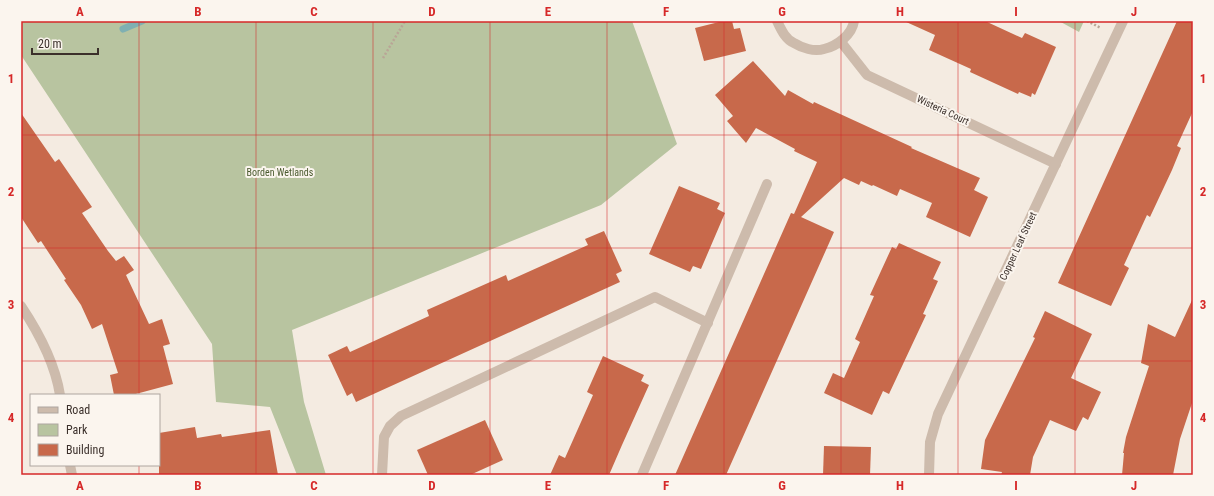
<svg xmlns="http://www.w3.org/2000/svg" width="1214" height="496" font-family="'Roboto Condensed',sans-serif">
	<rect width="100%" height="100%" fill="#f4ebe1"/>
	<g fill="#b8c4a0">
		<path d="M21,21H632L677,144L601,205L292,330L304,402L326,475H297L270,407L216,402L212,344L21,55Z"/>
		<path d="M1059,21H1084L1079,32Z"/>
	</g>
	<g fill="none" stroke-linecap="round" stroke-linejoin="round">
		<path stroke="#7fb0b2" stroke-width="7" d="M123,29L142,21"/>
	</g>
	<g fill="#c8694b">
		<path d="M723,21H732L734,29L740,28L746,51L704,61L695,28Z"/>
		<path d="M904,21H985L1022,38L1025,33L1056,47L1035,95L1032,93L1031,97L1019,92L1018,94L970,72L971,69L929,50L935,35Z"/>
		<path d="M1177,21H1193V111L1177,146L1181,148L1172,170L1150,217L1147,215L1124,265L1129,268L1111,306L1058,283Z"/>
		<path d="M753,61L785,96L788,90L813,104L814,102L912,147L911,148L980,178L974,190L988,197L970,237L926,217L932,203L900,189L897,196L873,185L872,186L861,181L859,185L844,178L801,217L834,232L726,475H675L791,213L794,214L817,162L794,151L795,149L756,128L746,143L727,121L733,116L715,95Z"/>
		<path d="M21,113L55,162L59,159L92,207L82,213L108,251L116,261L124,256L134,270L126,275L149,324L162,319L170,344L163,346L173,384L132,395H114L110,375L118,373L102,324L92,329L81,305L64,280L66,279L41,241L38,243L21,217Z"/>
		<path d="M679,186L720,203L717,209L725,213L701,269L693,266L690,272L649,254Z"/>
		<path d="M604,231L622,271L616,274L620,282L356,402L352,393L347,396L328,355L347,346L350,352L429,316L427,310L506,275L508,281L588,245L585,239Z"/>
		<path d="M899,243L941,262L933,279L938,281L923,314L926,315L889,394L883,391L872,415L824,393L833,373L844,378L860,342L855,339L874,296L870,295L892,247L896,249Z"/>
		<path d="M1193,298V400L1180,439L1173,475H1122L1124,453H1123L1126,437L1149,366L1141,363L1148,324L1175,337Z"/>
		<path d="M1045,311L1092,334L1071,378L1101,392L1088,420L1083,417L1076,431L1050,420L1033,457L1030,475H1001L1002,472L981,469L985,440L1035,338L1033,337Z"/>
		<path d="M603,356L644,375L641,381L649,385L622,445L609,475H550L559,455L565,458L593,395L587,392Z"/>
		<path d="M485,420L503,460L470,475H428L417,450Z"/>
		<path d="M195,427L197,438L221,434L222,437L270,430L278,475H159V433Z"/>
		<path d="M824,446L871,447L870,475H823Z"/>
	</g>
	<g fill="none" stroke-linecap="round" stroke-linejoin="round">
		<g stroke="#b9a596" stroke-width="2.5" stroke-dasharray="2 2" stroke-linecap="butt">
			<path d="M1087,21L1101,28"/>
			<path d="M383,58L405,21"/>
		</g>
		<g stroke="#cdbbac" stroke-width="10">
			<path d="M382,475L384,437L390,426L401,416L655,297L708,323"/>
			<path d="M642,475L767,184"/>
		</g>
		<g stroke="#cdbbac" stroke-width="10">
			<path d="M777,21C781,29 785,39 794,43C802,48 814,52 824,49C837,46 852,35 854,21"/>
			<path d="M841,42L867,75L1056,164"/>
			<path d="M21,306C39,333 55,363 60,395"/>
			<path d="M70,465L72,475"/>
			<path d="M929,475L930,442L938,414L1123,21"/>
		</g>
	</g>
	<path fill="none" stroke="#d62828" stroke-width="1" stroke-opacity="0.55" d="M139,21V395M256,21V475M373,21V475M490,21V475M607,21V475M724,21V475M841,21V475M958,21V475M1075,21V475M21,135H1193M21,248H1193M21,361H1193M139,465V475"/>
	<g text-anchor="middle" dominant-baseline="central" stroke-width="4" stroke-linejoin="round" paint-order="stroke">
		<g font-size="10" fill="#3b302b" stroke="#fbf5ee">
			<text transform="translate(943 110) rotate(25)">Wisteria Court</text>
			<text transform="translate(1018 246) rotate(-65)">Copper Leaf Street</text>
		</g>
		<g font-size="10" fill="#4a5a2e" stroke="#fbf5ee">
			<text x="280" y="172">Borden Wetlands</text>
		</g>
	</g>
	<rect width="1214" height="496" fill="none" stroke="#fbf5ee" stroke-width="44"/>
	<rect x="30" y="394" width="130" height="72" fill="#fbf5ee" stroke="#aea6a0"/>
	<rect x="38" y="407" width="20" height="6" fill="#cdbbac" stroke="#aea6a0"/>
	<text x="66" y="414" font-size="12" fill="#3b302b">Road</text>
	<rect x="38" y="424" width="20" height="12" fill="#b8c4a0" stroke="#aea6a0"/>
	<text x="66" y="434" font-size="12" fill="#3b302b">Park</text>
	<rect x="38" y="444" width="20" height="12" fill="#c8694b" stroke="#aea6a0"/>
	<text x="66" y="454" font-size="12" fill="#3b302b">Building</text>
	<path d="M32 48v6h66v-6" fill="none" stroke="#3b302b" stroke-width="2"/>
	<text x="38" y="48" font-size="12" fill="#3b302b" stroke="#fbf5ee" stroke-width="3" paint-order="stroke">20 m</text>
	<rect x="22" y="22" width="1170" height="452" fill="none" stroke="#d62828" stroke-width="1.5"/>
	<g font-size="13" text-anchor="middle" font-weight="bold" fill="#d62828">
		<text x="80" y="16">A</text>
		<text x="198" y="16">B</text>
		<text x="314" y="16">C</text>
		<text x="432" y="16">D</text>
		<text x="548" y="16">E</text>
		<text x="666" y="16">F</text>
		<text x="782" y="16">G</text>
		<text x="900" y="16">H</text>
		<text x="1016" y="16">I</text>
		<text x="1134" y="16">J</text>
		<text x="11" y="83">1</text>
		<text x="1203" y="83">1</text>
		<text x="11" y="196">2</text>
		<text x="1203" y="196">2</text>
		<text x="11" y="309">3</text>
		<text x="1203" y="309">3</text>
		<text x="11" y="422">4</text>
		<text x="1203" y="422">4</text>
		<text x="80" y="490">A</text>
		<text x="198" y="490">B</text>
		<text x="314" y="490">C</text>
		<text x="432" y="490">D</text>
		<text x="548" y="490">E</text>
		<text x="666" y="490">F</text>
		<text x="782" y="490">G</text>
		<text x="900" y="490">H</text>
		<text x="1016" y="490">I</text>
		<text x="1134" y="490">J</text>
	</g>
</svg>
